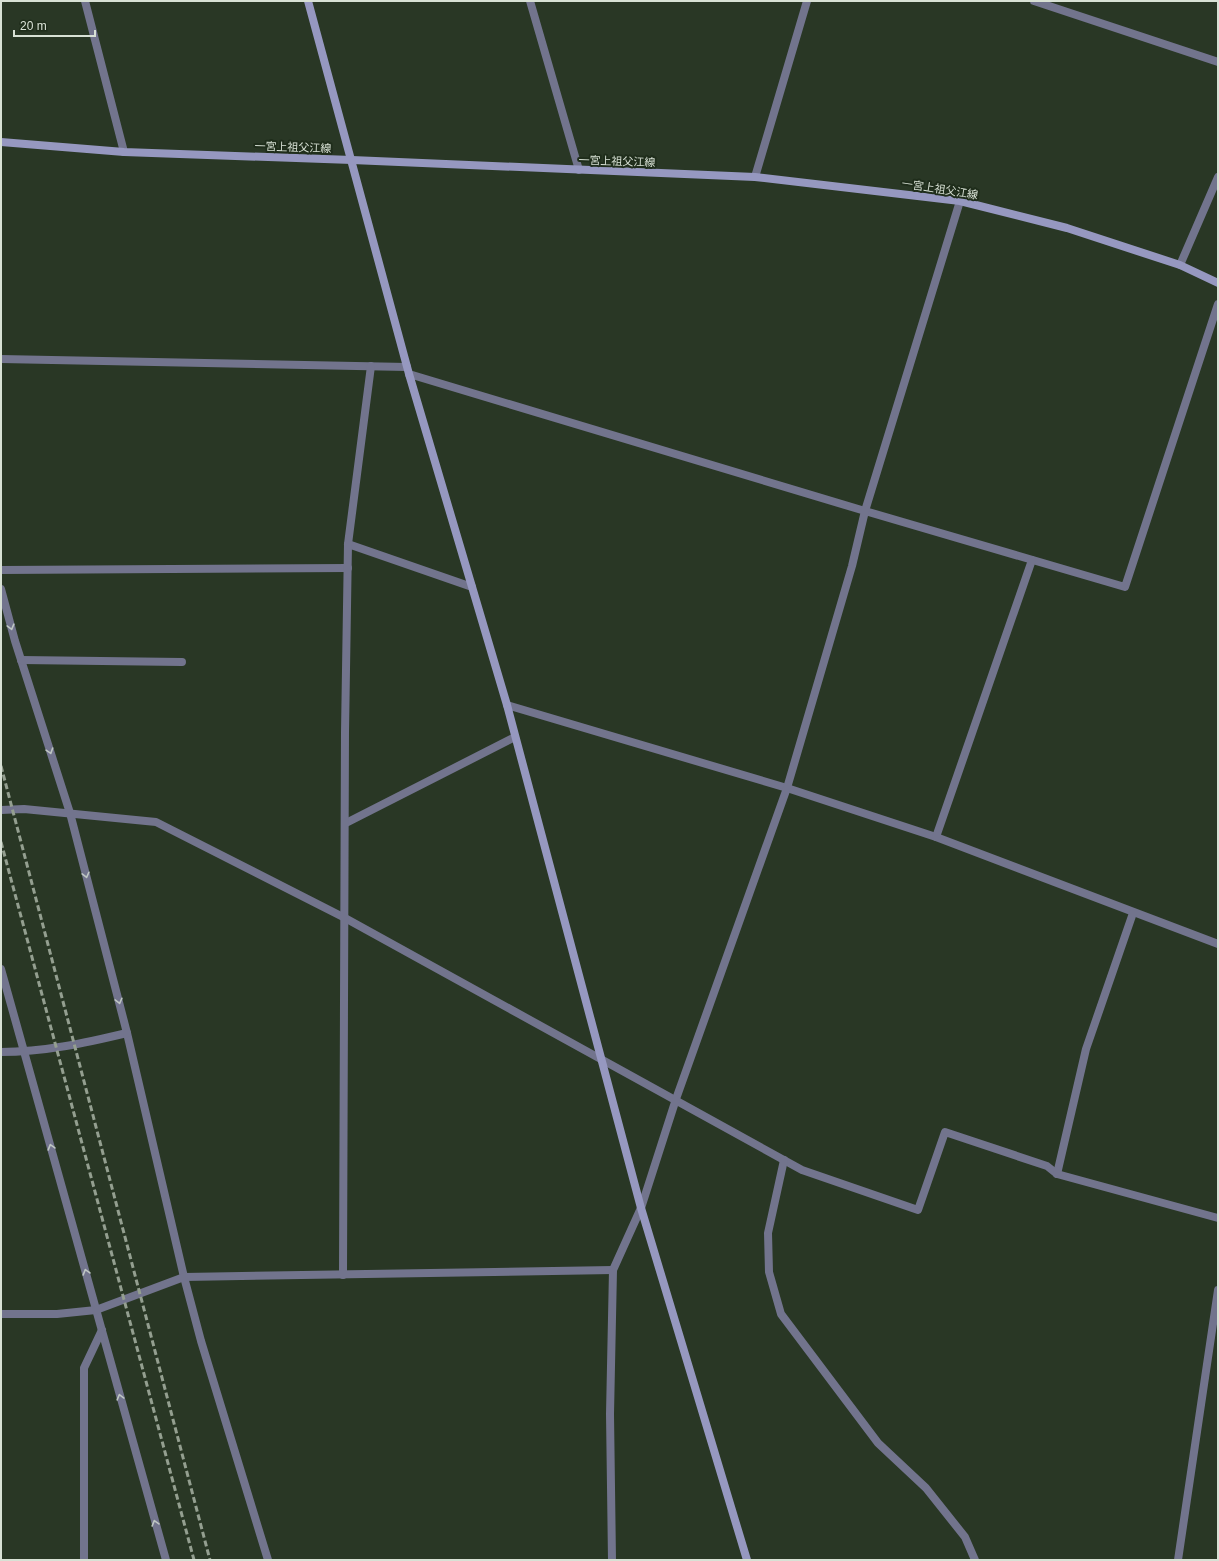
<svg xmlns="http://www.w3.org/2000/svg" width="1219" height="1561" font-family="Helvetica,'Noto Sans JP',sans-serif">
	<rect width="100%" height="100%" fill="#293725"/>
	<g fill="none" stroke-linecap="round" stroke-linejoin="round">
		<g stroke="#72748d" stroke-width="8">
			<path d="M85,1L124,152"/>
			<path d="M530,1L579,170"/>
			<path d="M1034,1L1218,62"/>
			<path d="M755,177L807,1"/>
			<path d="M1180,265L1218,177"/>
			<path d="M1,359L407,367"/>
			<path d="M409,374L865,511L1125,587L1218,304"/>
			<path d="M348,544L472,587"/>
			<path d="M1,570L348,568"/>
			<path d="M1,589L15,641L70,813L127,1033L184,1277L201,1341L268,1560"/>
			<path d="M21,660L182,662"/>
			<path d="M507,705L787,788L936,837L1218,944"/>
			<path d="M1,810L24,809L156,822L345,918L802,1170L918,1210L945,1132L1047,1166L1057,1174L1218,1218"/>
			<path d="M346,823L515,737"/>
			<path d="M936,837L1032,560"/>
			<path d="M1,969L166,1560"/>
			<path d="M1,1052C44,1052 85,1043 127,1033"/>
			<path d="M784,1160L768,1233L769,1272L781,1314L878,1443L926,1488L965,1537L975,1560"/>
			<path d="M1057,1174L1086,1049L1133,913"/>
			<path d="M343,1275L345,732L348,544L371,366"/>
			<path d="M1,1314H57L96,1310L184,1277L613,1270"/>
			<path d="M84,1560V1368L102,1330"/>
			<path d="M612,1560L610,1414L613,1270L641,1208L676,1099L787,788L852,566L865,511L960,201"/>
			<path d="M1178,1560L1218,1290"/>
		</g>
		<g stroke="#9698c0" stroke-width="8">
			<path d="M308,1L409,374L507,705L641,1208L747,1560"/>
			<path d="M1,142L124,152L352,160L755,177L960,201L1067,228L1180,265L1218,283"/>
		</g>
		<g stroke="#949f90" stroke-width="3" stroke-dasharray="6 3" stroke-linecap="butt">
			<path d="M1,766L210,1560"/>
			<path d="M1,842L194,1560"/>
		</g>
	</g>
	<defs><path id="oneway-chevron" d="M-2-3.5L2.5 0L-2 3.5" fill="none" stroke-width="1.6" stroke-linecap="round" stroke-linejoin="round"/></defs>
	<g stroke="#bec6c3">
		<use href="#oneway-chevron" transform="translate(11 627) rotate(75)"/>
		<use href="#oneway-chevron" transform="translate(50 751) rotate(72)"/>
		<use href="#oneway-chevron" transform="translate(86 875) rotate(76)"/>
		<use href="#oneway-chevron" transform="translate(119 1001) rotate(76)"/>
		<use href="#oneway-chevron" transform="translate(51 1147) rotate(-106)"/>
		<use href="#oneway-chevron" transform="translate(86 1272) rotate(-106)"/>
		<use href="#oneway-chevron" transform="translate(120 1397) rotate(-105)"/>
		<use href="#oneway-chevron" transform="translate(155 1523) rotate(-106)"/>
	</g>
	<g text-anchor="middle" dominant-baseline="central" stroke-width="4" stroke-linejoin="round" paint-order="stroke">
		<g font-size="11" fill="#d8e1d5" stroke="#1f2d1b">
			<text transform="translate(293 147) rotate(2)">一宮上祖父江線</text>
			<text transform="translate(617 161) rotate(2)">一宮上祖父江線</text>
			<text transform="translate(940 189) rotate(9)">一宮上祖父江線</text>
		</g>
	</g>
	<rect width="1219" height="1561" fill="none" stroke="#d8e1d5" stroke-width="4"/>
	<path d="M14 30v6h81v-6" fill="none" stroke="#d8e1d5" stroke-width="2"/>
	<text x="20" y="30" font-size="12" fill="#d8e1d5" stroke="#1f2d1b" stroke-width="3" paint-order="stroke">20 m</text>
</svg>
